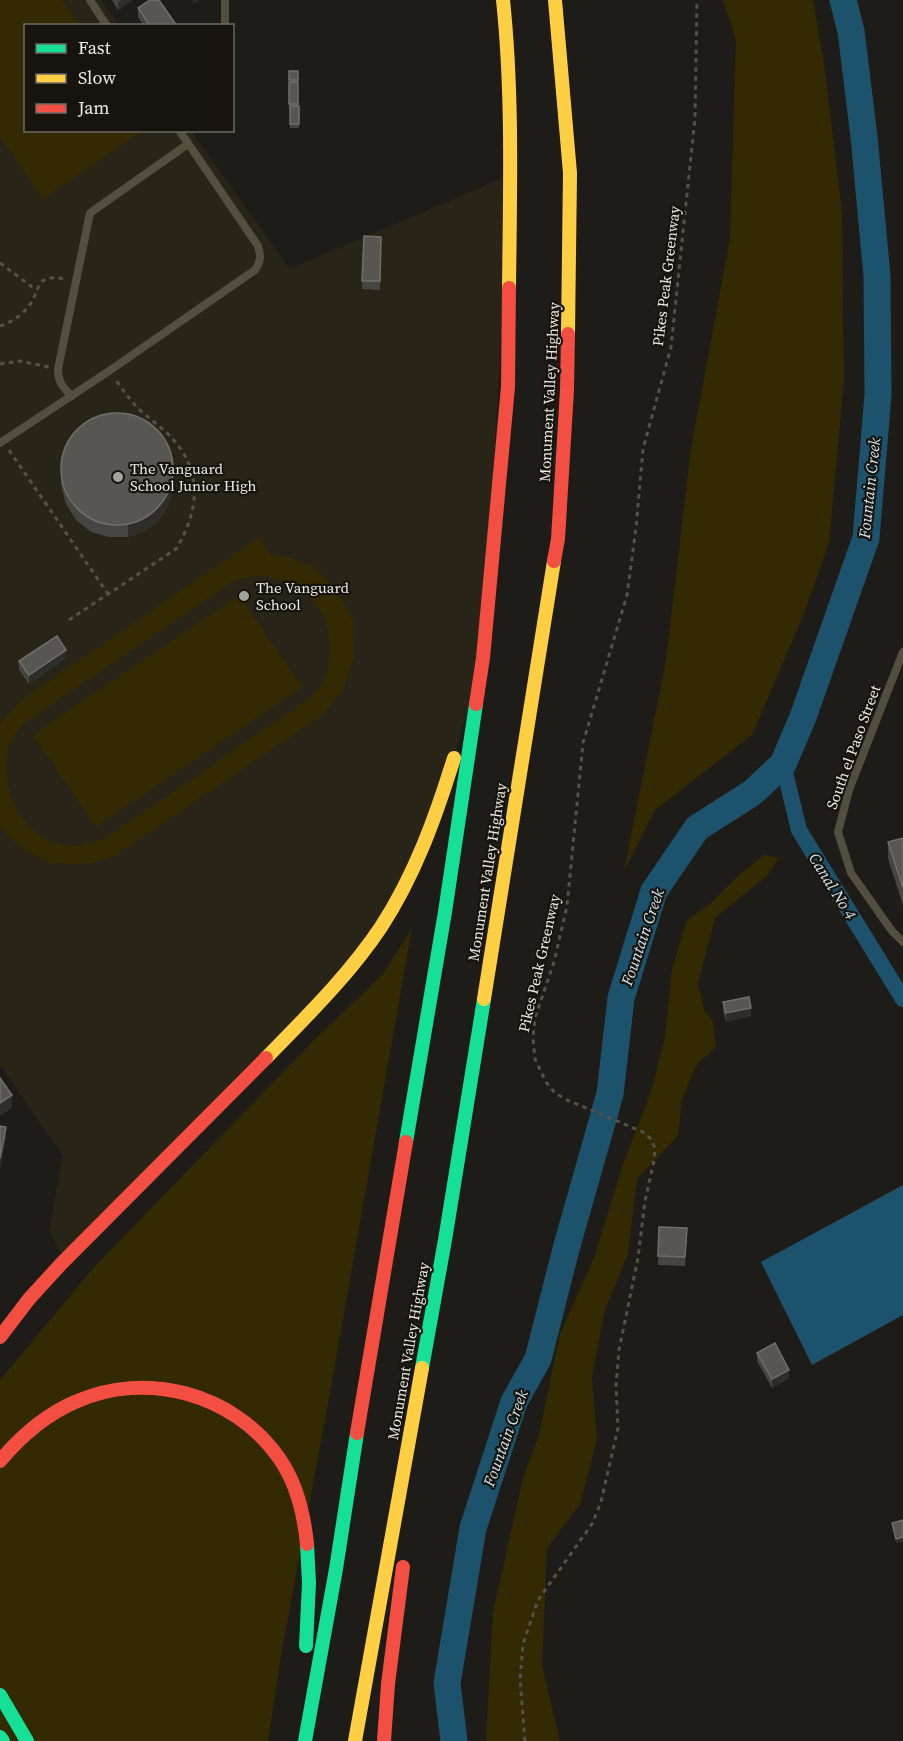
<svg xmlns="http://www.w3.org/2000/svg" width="903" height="1741" font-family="'Source Serif 4',serif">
	<rect width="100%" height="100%" fill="#1e1c18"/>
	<path fill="#282518" d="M0,0H101L119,25L26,26V130L191,131L290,269L510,175L483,658L444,791L367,948L65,1259L49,1232L63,1156L0,1065Z"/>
	<g fill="#332903" fill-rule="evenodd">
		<path d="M0,0H62L80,25L26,26V130L143,131L43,199L0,136Z"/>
		<path d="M723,0H813L824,63L842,212L844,379L829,543L803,616L752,735L655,810L624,871L666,661L691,449L730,238L736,40Z"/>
		<path d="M259,537L271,555L291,558L314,567L338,592L353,621L354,656L344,688L324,714L115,856L88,864L51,863L21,848L0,827V723L20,701ZM261,575C302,584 329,603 330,648C330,658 328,671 324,680C321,686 314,692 310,698L104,839C94,841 82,846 72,846C24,843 0,793 8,748C11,739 18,731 23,724L235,580Z"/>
		<path d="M239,595L302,687L96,827L33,735Z"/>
		<path d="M764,855L779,858L768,875L715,918L698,983L704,1010L713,1021L716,1047L697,1064L682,1099L678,1136L637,1179L628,1254L605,1310L592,1377L597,1440L580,1504L547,1548L542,1665L560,1741H486L493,1612L523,1478L539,1435L560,1334L594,1258L623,1164L651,1092L665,1037L672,969L687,920L711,903L739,875Z"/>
		<path d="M412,928L330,1393L281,1655L268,1741H0V1380L95,1266L315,1039L383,974Z"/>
	</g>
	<path fill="#1d526c" d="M903,1185V1315L812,1365L761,1262Z"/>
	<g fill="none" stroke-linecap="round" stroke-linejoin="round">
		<path stroke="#1d526c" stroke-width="16" d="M783,764L799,830L903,999"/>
		<path stroke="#1d526c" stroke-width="27" d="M454,1741L447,1683L473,1528L514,1402L538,1359L566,1249L610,1094L621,998L654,891L697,828L752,793L783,764L803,717L866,538L878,395L877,276L864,137L851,31L843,0"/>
		<g stroke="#545146" stroke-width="3" stroke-dasharray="4.5 4.5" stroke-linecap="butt">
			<path d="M0,263L36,290"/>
			<path d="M0,326C10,323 21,316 28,307C42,290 33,273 65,279"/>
			<path d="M0,364L20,361L49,367"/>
			<path d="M9,450L108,594"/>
			<path d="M69,620L176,549C200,509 203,471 170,436C161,427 151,420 142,412C131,402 124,391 115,379"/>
			<path d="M525,1741L520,1679L523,1644L538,1600L592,1524L601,1502L618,1428L616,1386L619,1350L638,1258L645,1201L654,1161L655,1148L650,1138L643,1132L567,1100L555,1093L546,1082L535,1059L533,1038L535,1018L554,962L567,906L583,743L627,595L636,528L643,449L671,347L695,118L697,0"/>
		</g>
		<g stroke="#534e40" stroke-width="8">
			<path d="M90,0L107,26"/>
			<path d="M225,26V0"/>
			<path d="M72,396C63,388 58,382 58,369L90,213L188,144"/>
			<path d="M0,443L109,371L255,270C261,261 261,256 258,246L179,130"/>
			<path d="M903,652L849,790L838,832L851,873L892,931L903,942"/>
		</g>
		<g stroke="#16e098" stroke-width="14">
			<path d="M406,1142L445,912L476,704"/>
			<path d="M422,1368L445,1240L484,999"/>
			<path d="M306,1646L309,1583L307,1544"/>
			<path d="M0,1695L27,1741"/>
			<path d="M0,1737L3,1741"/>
			<path d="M305,1741L336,1569L357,1433"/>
		</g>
		<g stroke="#ffcf43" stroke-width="14">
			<path d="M503,0C513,95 510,192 509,288"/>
			<path d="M555,0L570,173L568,334"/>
			<path d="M484,999L554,561"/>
			<path d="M266,1058C306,1017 349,975 381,927C415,875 436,816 454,758"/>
			<path d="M355,1741L422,1368"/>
		</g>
		<g stroke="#f24e42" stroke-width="14">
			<path d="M554,561L558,539L567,390L568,334"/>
			<path d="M476,704L483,658L508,387L509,288"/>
			<path d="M0,1337L29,1299L61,1264L266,1058"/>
			<path d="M357,1433L406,1142"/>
			<path d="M0,1461C21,1436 45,1415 75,1402C146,1370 233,1393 279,1458C296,1482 304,1514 307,1544"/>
			<path d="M384,1741L388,1684L403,1567"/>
		</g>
	</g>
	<g fill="#464541">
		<path d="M112,0H133L118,10Z"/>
		<path d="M138,8L177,26H144L138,17Z"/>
		<path d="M289,71H298V106L299,128H290Z"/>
		<path d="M364,236L381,237L380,290L362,289Z"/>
		<path d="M61,473L174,487L169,504L159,520L145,531L128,537H109L91,532L76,520L66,504L61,485Z"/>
		<path d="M66,658L29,684L19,670V661Z"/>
		<path d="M903,838V905L888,859V842Z"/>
		<path d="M723,1002L751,1016L726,1022L723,1011Z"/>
		<path d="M659,1227L687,1228L685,1266L658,1265Z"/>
		<path d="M757,1353L789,1378L772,1388L757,1361Z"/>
	</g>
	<g fill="#2e2d29">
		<path d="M121,0H133L118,10V2Z"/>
		<path d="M193,0H200L193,4Z"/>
		<path d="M174,474V487L169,504L159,520L145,531L128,537V524Z"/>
		<path d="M66,650V658L29,684V675Z"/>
		<path d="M751,1008V1016L726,1022V1013Z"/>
		<path d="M12,1095V1108L0,1116V1103Z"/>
		<path d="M6,1127V1139L0,1170V1158Z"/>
		<path d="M789,1370V1378L772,1388V1379Z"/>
		<path d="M903,1537V1542L896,1543V1539Z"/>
	</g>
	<g fill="#585653" stroke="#6f6e6a" stroke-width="1.5">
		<path d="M150,0H159L177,26H150L138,8Z"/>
		<rect x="289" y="71" width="9" height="9"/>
		<rect x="289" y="82" width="9" height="22"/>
		<rect x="290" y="106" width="9" height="18"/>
		<path d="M364,236L381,237L380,281H362Z"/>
		<circle cx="117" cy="469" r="56"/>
		<path d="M57,636L66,650L29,675L19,661Z"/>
		<path d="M903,838V888L888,842Z"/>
		<path d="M749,997L751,1008L726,1013L723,1002Z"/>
		<path d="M0,1078L12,1095L0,1103Z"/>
		<path d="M0,1126L6,1127L0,1158Z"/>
		<path d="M659,1227L687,1228L685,1257L658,1256Z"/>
		<path d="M775,1343L789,1370L772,1379L757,1353Z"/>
		<path d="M903,1520V1537L896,1539L892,1523Z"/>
	</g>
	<g fill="#a5a39e" stroke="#16140d" stroke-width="2">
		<circle cx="118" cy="477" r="6"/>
		<circle cx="244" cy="596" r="6"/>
	</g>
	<g text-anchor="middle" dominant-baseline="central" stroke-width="4.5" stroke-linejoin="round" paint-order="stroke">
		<g font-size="15" fill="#edebe6" stroke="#16140d">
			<text transform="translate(666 276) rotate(-83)">Pikes Peak Greenway</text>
			<text transform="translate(549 392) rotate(-87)">Monument Valley Highway</text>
			<text transform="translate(853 747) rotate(-70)">South el Paso Street</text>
			<text transform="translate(487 872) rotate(-81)">Monument Valley Highway</text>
			<text transform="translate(539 963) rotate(-77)">Pikes Peak Greenway</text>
			<text transform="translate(408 1351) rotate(-80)">Monument Valley Highway</text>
		</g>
		<g font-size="15" fill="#edebe6" stroke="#16140d" text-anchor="start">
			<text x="130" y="468">The Vanguard<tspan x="130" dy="17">School Junior High</tspan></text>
			<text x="256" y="587">The Vanguard<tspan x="256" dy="17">School</tspan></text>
		</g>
		<g font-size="16" font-style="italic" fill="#d4e6f1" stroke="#16140d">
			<text transform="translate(869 488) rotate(-84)">Fountain Creek</text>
			<text transform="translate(833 886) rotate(58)">Canal No 4</text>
			<text transform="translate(642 937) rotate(-71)">Fountain Creek</text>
			<text transform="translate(505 1438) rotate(-70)">Fountain Creek</text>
		</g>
	</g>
	<rect x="24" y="24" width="210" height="108" fill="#16140d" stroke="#6c6a64" stroke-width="1.5"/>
	<rect x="36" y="44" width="30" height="9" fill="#16e098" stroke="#6c6a64" stroke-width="1.5"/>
	<text x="78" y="54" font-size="18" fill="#edebe6">Fast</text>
	<rect x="36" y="74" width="30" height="9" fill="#ffcf43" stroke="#6c6a64" stroke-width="1.5"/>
	<text x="78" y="84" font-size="18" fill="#edebe6">Slow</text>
	<rect x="36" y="104" width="30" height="9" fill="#f24e42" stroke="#6c6a64" stroke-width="1.5"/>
	<text x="78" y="114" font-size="18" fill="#edebe6">Jam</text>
</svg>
